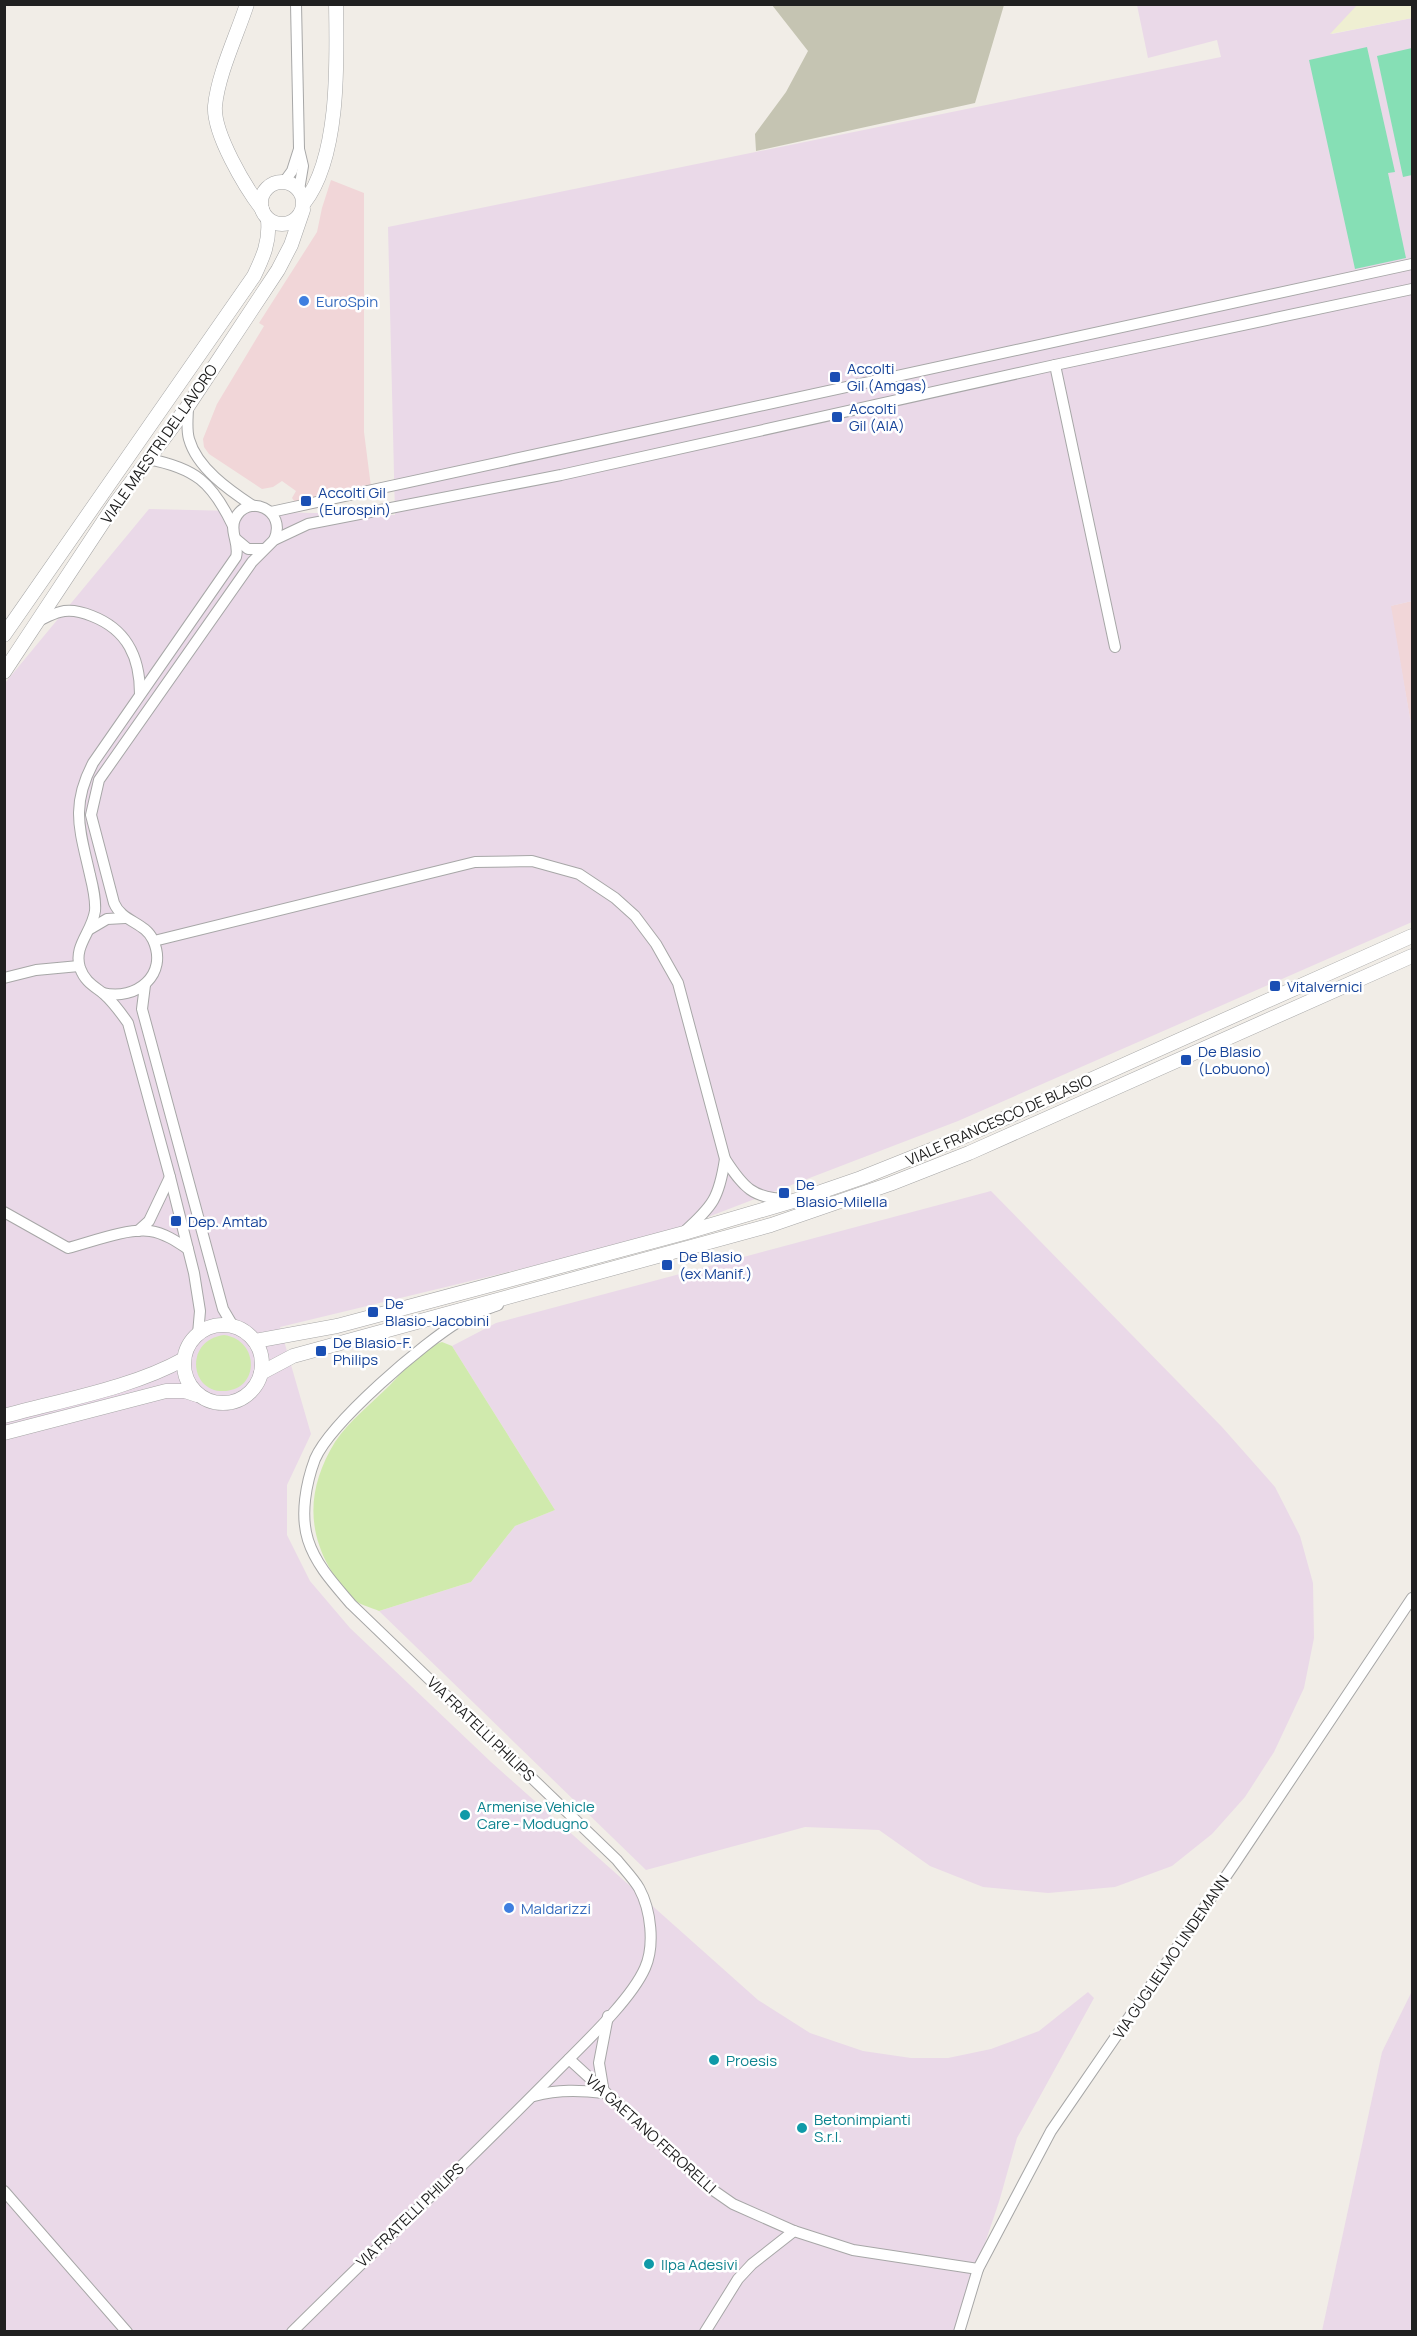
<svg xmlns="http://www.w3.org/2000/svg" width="1417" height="2336" font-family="Manrope,sans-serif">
	<rect width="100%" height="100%" fill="#f1ede7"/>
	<g fill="#f1d6d8">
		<path d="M331,180L364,193V432L371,487L295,502L292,498L296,491L282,481L273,487L262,489L209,454L204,447L203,439L217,404L264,326L259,323L317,232L322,208Z"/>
		<path d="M1412,601V730L1390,606Z"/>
	</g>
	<g fill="#ead9e8">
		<path d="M1137,5H1358L1332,34L1412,18V601L1391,606L1412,730V922L958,1121L661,1235L280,1327L311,1434L287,1485V1535L310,1581L350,1628L491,1762L758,2000L810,2033L863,2051L911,2058H948L991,2049L1039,2031L1088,1992L1094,1998L1017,2138L999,2202L955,2331L5,2332V683L149,509L395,515L388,227L1221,57L1217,40L1148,58Z"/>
		<path d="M991,1191L1222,1427L1275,1487L1300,1536L1313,1583L1314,1638L1304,1688L1274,1752L1245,1797L1212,1834L1172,1866L1115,1887L1048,1893L983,1887L930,1866L879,1830L805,1827L646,1870L379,1611L471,1582L515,1526L555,1510L452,1346L496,1323Z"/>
		<path d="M1412,1991V2331H1322L1382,2052Z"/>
	</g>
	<path fill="#c5c4b2" d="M772,5H1004L975,103L756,151L755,134L786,92L808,51Z"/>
	<path fill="#efefd2" d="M1358,4L1412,5V18L1330,34Z"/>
	<g fill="#d0eaad">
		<path d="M224,1335C259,1340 260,1388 226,1391C189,1394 184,1340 224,1335Z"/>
		<path d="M442,1342L452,1346L555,1510L515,1526L471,1582L379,1611C372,1608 361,1605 354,1600C344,1593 335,1578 329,1567C305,1524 310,1483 335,1442C349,1421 372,1403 390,1385C404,1371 422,1348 442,1342Z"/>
	</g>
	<g fill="#86dfb5">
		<path d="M1367,47L1395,172L1388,173L1406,258L1355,269L1309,60Z"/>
		<path d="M1412,48V175L1403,177L1377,56Z"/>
	</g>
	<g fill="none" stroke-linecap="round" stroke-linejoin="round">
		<defs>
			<g id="minor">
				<path d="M296,4L299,149L303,166L299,190"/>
				<path d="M284,182L292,171L299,149"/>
				<path d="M1055,365L1115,647"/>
				<path d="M188,406C188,417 186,429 189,439C197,468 229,490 253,506"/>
				<path d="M148,459C195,468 212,482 233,526"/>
				<path d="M271,512L1412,264"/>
				<path d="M236,539L248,549H263"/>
				<path d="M38,621C45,618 52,614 60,612C71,609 82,612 92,616C128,630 140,658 140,694"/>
				<path d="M90,929L107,919L125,918"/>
				<path d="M154,941L475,862L532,861L579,874L615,898L635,916L656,944L678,983L725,1159C743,1187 753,1199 788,1199"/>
				<path d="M4,978L36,970L79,966"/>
				<path d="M145,985L142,1009L223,1309L233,1326"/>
				<path d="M103,993C136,1001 169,975 153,940C145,922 122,922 114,903L91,815L99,780L252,562L274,540L308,524L561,475L1055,365L1412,289"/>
				<path d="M4,1212L68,1248C91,1242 127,1228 150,1231C164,1233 176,1241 188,1249"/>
				<path d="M138,1231L149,1221L170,1177"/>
				<path d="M684,1232C713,1206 719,1198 725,1159"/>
				<path d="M198,1334L200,1311L194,1273L170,1177L128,1023C121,1013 114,1003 104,994C94,986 85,982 80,968C73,946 92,932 95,911C96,899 93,887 90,875C80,830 70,807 93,763L236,557C240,544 229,532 235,519C247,492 288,510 274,540"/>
				<path d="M569,2059L710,2188L733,2204L794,2231L853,2250L978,2269"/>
				<path d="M534,2096C557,2089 580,2090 604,2093L599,2063L608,2016"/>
				<path d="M4,2191L127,2332"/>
				<path d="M292,2332C378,2247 466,2163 551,2077C578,2049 630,2002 645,1968C655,1945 651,1910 639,1888C633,1878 624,1869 617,1860L351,1604C334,1584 316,1565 308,1540C300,1515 306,1483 315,1459C331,1422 424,1342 460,1321C471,1314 485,1310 498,1305"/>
				<path d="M705,2332L738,2279L752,2264L794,2231"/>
				<path d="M959,2332L978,2269L1051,2131L1235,1863L1412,1598"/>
			</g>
			<g id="tertiary">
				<path d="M247,4C237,35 218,74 215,106C213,133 245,187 262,209"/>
				<circle cx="282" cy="203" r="21"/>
				<path d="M304,203C340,157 337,61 336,4"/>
				<path d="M4,635L254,276C263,257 270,242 268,220"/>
				<path d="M4,672L115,504L188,406L278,270L291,245L303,210"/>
				<circle cx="223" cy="1364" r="39"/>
				<path d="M255,1341L337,1326L684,1233L800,1199L861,1178L956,1140L1412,936"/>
				<path d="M261,1373L293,1356L771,1225L890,1184L969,1153L1412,956"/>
				<path d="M4,1416C62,1400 132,1388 184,1359"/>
				<path d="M4,1433L166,1391H185L197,1395"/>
			</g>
		</defs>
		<use href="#minor" stroke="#a7a7a7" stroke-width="12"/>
		<use href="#tertiary" stroke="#a7a7a7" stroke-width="15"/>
		<use href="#minor" stroke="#fff" stroke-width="10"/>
		<use href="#tertiary" stroke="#fff" stroke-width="14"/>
	</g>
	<g fill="#3f7fe0" stroke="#fff" stroke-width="2">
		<circle cx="304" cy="301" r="6"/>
		<circle cx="509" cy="1908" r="6"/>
	</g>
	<g fill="#1a4fb4" stroke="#fff" stroke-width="2">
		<rect x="829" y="371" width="12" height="12" rx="3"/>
		<rect x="831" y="411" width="12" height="12" rx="3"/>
		<rect x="300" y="495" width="12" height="12" rx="3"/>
		<rect x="1269" y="980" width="12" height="12" rx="3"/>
		<rect x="1180" y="1054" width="12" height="12" rx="3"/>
		<rect x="778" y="1187" width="12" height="12" rx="3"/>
		<rect x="170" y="1215" width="12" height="12" rx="3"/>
		<rect x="661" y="1259" width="12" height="12" rx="3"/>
		<rect x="367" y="1306" width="12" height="12" rx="3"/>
		<rect x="315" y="1345" width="12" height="12" rx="3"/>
	</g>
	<g fill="#0f9aa8" stroke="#fff" stroke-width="2">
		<circle cx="465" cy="1815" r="6"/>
		<circle cx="714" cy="2060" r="6"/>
		<circle cx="802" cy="2128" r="6"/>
		<circle cx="649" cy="2264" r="6"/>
	</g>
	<g text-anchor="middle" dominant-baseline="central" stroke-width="5" stroke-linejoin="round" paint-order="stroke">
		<g font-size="15" fill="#366cbe" stroke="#fff" text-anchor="start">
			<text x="316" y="301">EuroSpin</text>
			<text x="521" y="1908">Maldarizzi</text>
		</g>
		<g font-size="15" fill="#164399" stroke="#fff" text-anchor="start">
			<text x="847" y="368">Accolti<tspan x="847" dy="17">Gil (Amgas)</tspan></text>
			<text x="849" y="408">Accolti<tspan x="849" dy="17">Gil (AIA)</tspan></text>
			<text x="318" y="492">Accolti Gil<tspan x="318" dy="17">(Eurospin)</tspan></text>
			<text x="1287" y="986">Vitalvernici</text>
			<text x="1198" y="1051">De Blasio<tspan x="1198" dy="17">(Lobuono)</tspan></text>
			<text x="796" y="1184">De<tspan x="796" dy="17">Blasio-Milella</tspan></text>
			<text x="188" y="1221">Dep. Amtab</text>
			<text x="679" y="1256">De Blasio<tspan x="679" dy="17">(ex Manif.)</tspan></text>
			<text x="385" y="1303">De<tspan x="385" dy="17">Blasio-Jacobini</tspan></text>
			<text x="333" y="1342">De Blasio-F.<tspan x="333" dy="17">Philips</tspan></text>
		</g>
		<g font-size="15" fill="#202020" stroke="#fff">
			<text transform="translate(159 444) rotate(-55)">VIALE MAESTRI DEL LAVORO</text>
			<text transform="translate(999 1120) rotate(-24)">VIALE FRANCESCO DE BLASIO</text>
			<text transform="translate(481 1729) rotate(44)">VIA FRATELLI PHILIPS</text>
			<text transform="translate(1171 1957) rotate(-56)">VIA GUGLIELMO LINDEMANN</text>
			<text transform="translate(651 2134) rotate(42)">VIA GAETANO FERORELLI</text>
			<text transform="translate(410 2215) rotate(-44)">VIA FRATELLI PHILIPS</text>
		</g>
		<g font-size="15" fill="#0d838f" stroke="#fff" text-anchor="start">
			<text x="477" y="1806">Armenise Vehicle<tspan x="477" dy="17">Care - Modugno</tspan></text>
			<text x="726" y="2060">Proesis</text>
			<text x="814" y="2119">Betonimpianti<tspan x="814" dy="17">S.r.l.</tspan></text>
			<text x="661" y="2264">Ilpa Adesivi</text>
		</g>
	</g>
	<rect width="1417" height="2336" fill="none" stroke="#202020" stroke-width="12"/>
</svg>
